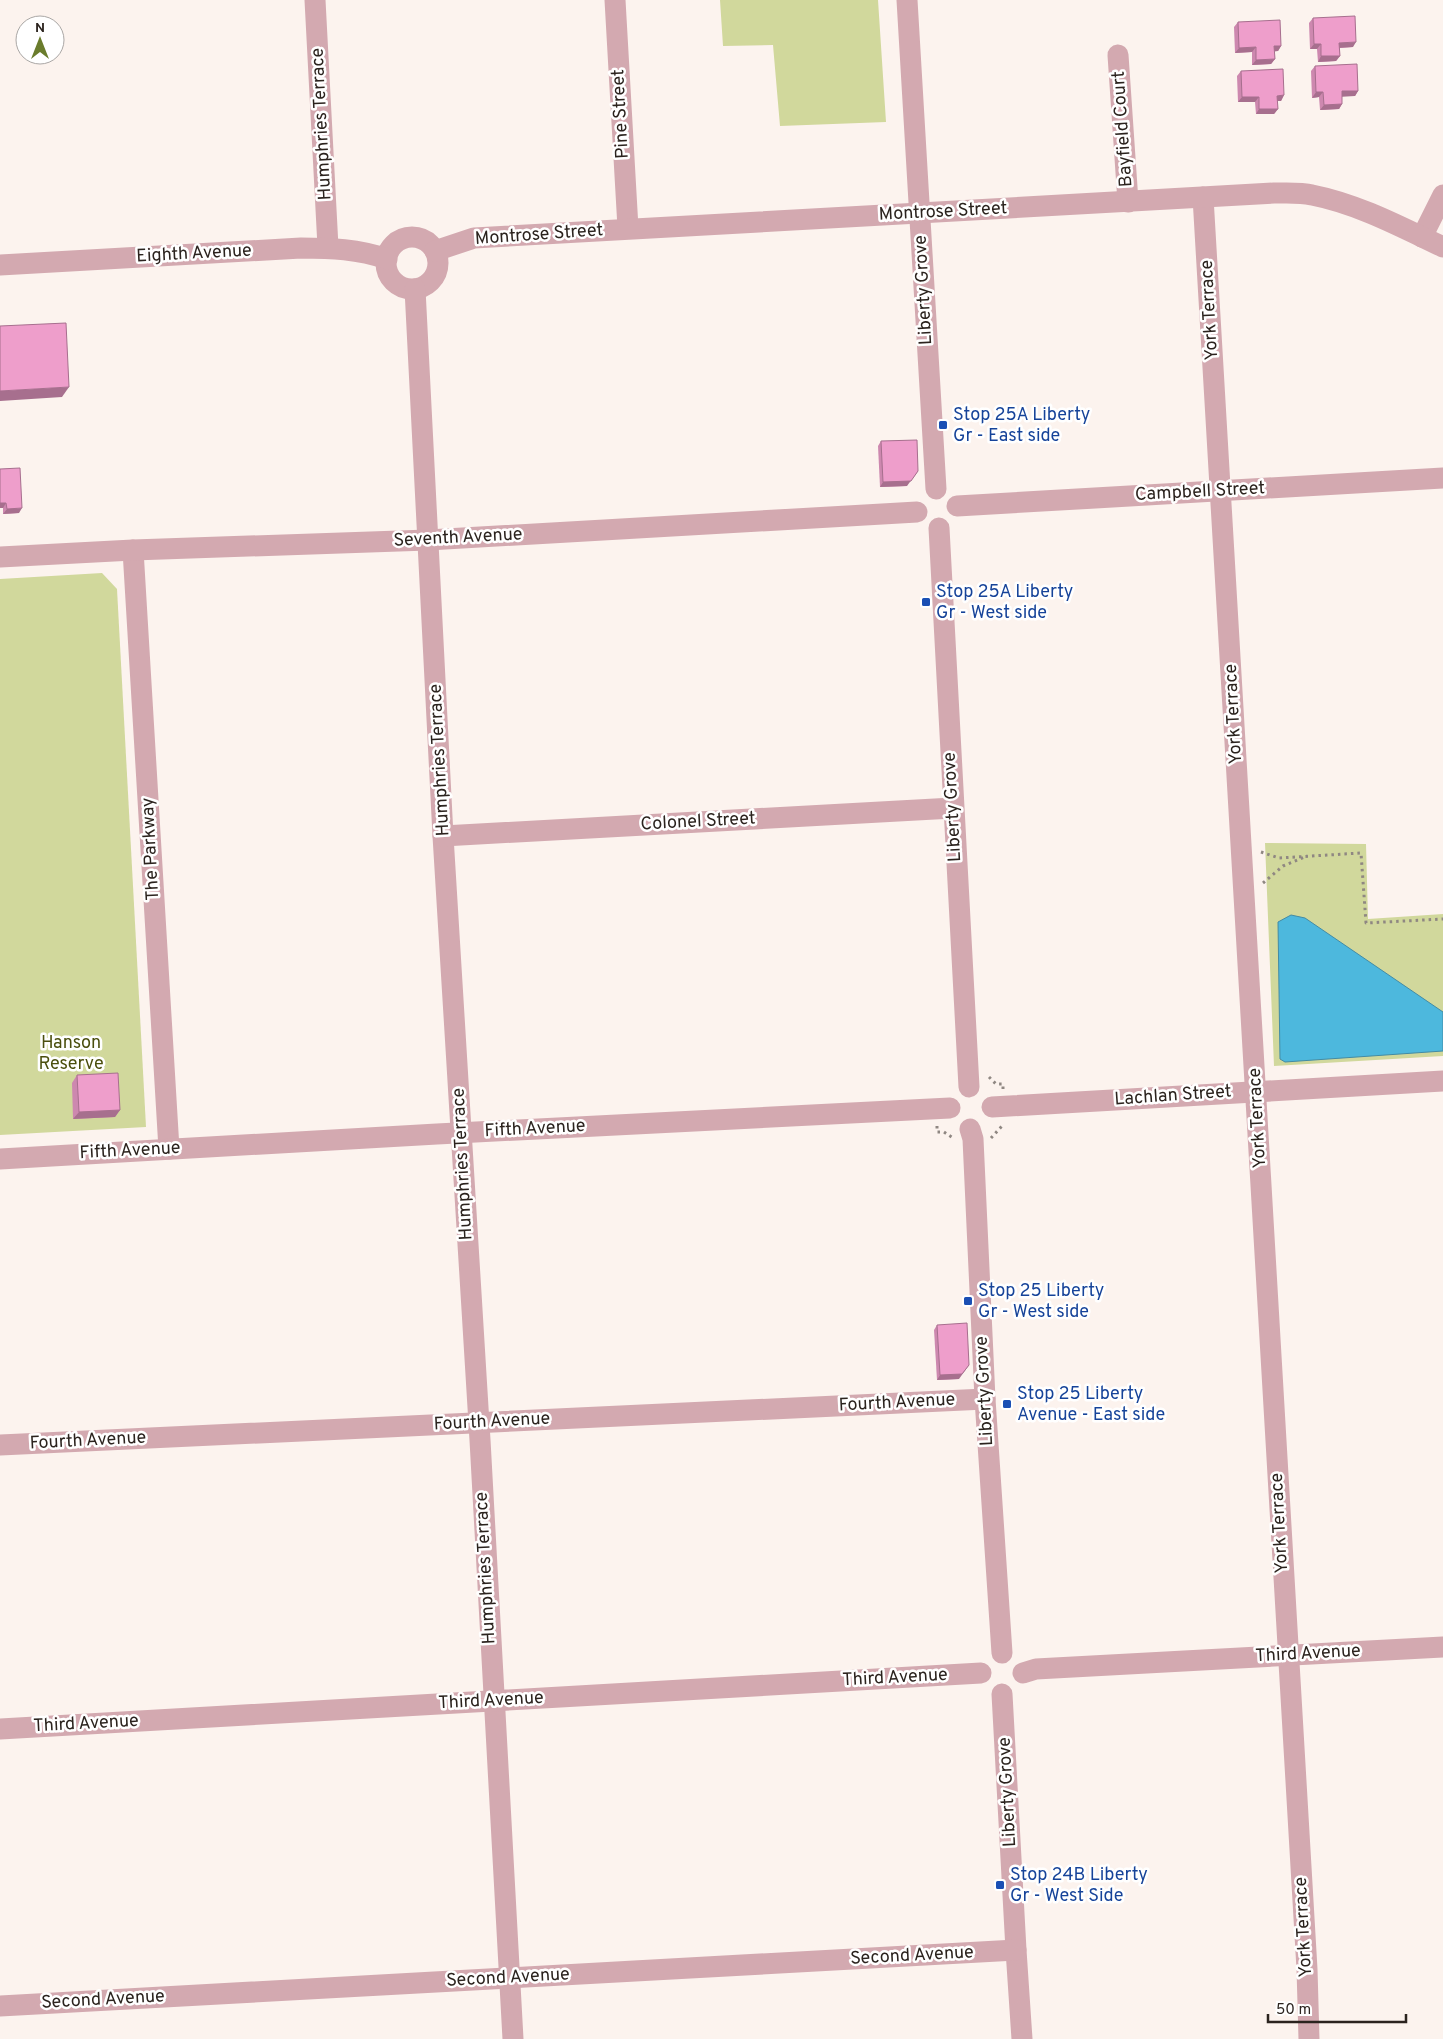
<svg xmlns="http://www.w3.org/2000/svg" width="1443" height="2039" font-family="Overpass,sans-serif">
	<rect width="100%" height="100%" fill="#fcf3ee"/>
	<g fill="#d1d89c">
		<path d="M720,0H878L886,122L780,126L773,45L723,46Z"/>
		<path d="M102,573L117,589L146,1127L0,1135V579Z"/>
		<path d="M1265,843L1366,844L1368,919L1443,914V1056L1274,1066Z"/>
	</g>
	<path fill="#4db8dd" stroke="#438ba4" d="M1291,915L1305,918L1443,1012V1051L1285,1062L1280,1059L1278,922Z"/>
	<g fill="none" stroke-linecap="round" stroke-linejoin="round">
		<g stroke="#8f8782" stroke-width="3" stroke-dasharray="2.5 4" stroke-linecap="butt">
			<path d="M1261,852L1279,858L1361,853L1366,923L1443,919"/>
			<path d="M1263,883L1283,866L1307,856"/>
			<path d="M989,1077L996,1084H1003V1089"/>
			<path d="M937,1126V1132H944L953,1138"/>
			<path d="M991,1138L1002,1126"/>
		</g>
		<g stroke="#d3a9b0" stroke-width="21">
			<path d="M315,0L328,247"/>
			<path d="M615,0L628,228"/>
			<path d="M907,0L936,489"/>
			<path d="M1118,55L1128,202"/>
			<path d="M1203,197L1307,1969L1309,2039"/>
			<path d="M1422,237L1443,195"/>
			<circle cx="412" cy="263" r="26"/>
			<path d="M435,251L474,238L1274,193C1286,193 1300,192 1312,195C1358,204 1401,227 1443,247"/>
			<path d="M0,265L301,248C331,248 358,249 387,259"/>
			<path d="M415,289L443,836L480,1440L513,2039"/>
			<path d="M957,506L1443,478"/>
			<path d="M939,528L969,1087"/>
			<path d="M133,550L169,1149"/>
			<path d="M0,557L133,550L428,540L917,512"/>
			<path d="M443,836L953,808"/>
			<path d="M992,1107L1443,1081"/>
			<path d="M970,1129L973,1139L985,1399L1002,1653"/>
			<path d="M0,1159L437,1134L950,1108"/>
			<path d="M0,1445L985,1399"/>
			<path d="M1023,1673L1036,1669L1443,1647"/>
			<path d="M1002,1694L1016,1950L1022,2039"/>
			<path d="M0,1729L981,1673"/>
			<path d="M0,2006L1016,1950"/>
		</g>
	</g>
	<g fill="#cd88af">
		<path d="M1313,18L1353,47L1340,48V56L1336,61L1318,62L1317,49H1310L1309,23Z"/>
		<path d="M1238,22L1281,46L1278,51H1274L1275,59L1271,64L1252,65V52L1235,53L1234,27Z"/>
		<path d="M1315,66L1358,91L1355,96H1342V104L1339,109L1320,110L1319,97L1312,98L1311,71Z"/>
		<path d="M1241,71L1284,95L1281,101H1277L1278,109L1274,114H1256L1255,102H1238L1237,76Z"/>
		<path d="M881,441L907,486L880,487L878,446Z"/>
		<path d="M0,469L19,513L3,514V508H0Z"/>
		<path d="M77,1075L120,1110L115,1117L73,1119L72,1083Z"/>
		<path d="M937,1325L959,1379L937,1380L934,1330Z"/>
	</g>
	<g fill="#a76f8e">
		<path d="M1356,42L1353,47L1336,48L1339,43Z"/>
		<path d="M1314,44H1321L1317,49H1310Z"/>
		<path d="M1274,46H1281L1278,51L1271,52Z"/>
		<path d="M1256,47L1252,52L1235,53L1239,48Z"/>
		<path d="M1321,56H1340L1336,61L1318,62Z"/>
		<path d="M1275,59L1271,64L1252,65L1256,60Z"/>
		<path d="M1342,91H1358L1355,96L1338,97Z"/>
		<path d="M1316,92H1323L1319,97L1312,98Z"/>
		<path d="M1284,95L1281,101H1274L1277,96Z"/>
		<path d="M1242,97H1259L1255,102H1238Z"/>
		<path d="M1342,104L1339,109L1320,110L1324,105Z"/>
		<path d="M1259,109H1278L1274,114H1256Z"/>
		<path d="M69,387L62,397L0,401V391Z"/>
		<path d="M918,471L907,486L880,487L883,482Z"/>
		<path d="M0,503H6L3,508H0Z"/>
		<path d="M22,508L19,513L3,514L7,509Z"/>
		<path d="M120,1110L115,1117L73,1119L79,1112Z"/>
		<path d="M969,1365L959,1379L937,1380L940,1375Z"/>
	</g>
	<g fill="#ee9ecb" stroke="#a76f8e">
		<path d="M1355,16L1356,42L1339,43L1340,56H1321V44H1314L1313,18Z"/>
		<path d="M1280,20L1281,46H1274L1275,59L1256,60V47L1239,48L1238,22Z"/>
		<path d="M1357,64L1358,91H1342V104L1324,105L1323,92H1316L1315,66Z"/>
		<path d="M1283,69L1284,95L1277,96L1278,109H1259V97H1242L1241,71Z"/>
		<path d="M66,323L69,387L0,391V326Z"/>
		<path d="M917,440L918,471L911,481L883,482L881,441Z"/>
		<path d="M20,468L22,508L7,509L6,503H0V469Z"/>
		<path d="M118,1073L120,1110L79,1112L77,1075Z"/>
		<path d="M967,1323L969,1365L962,1374L940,1375L937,1325Z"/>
	</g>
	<g fill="#1a4fb4" stroke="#fff" stroke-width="2">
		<rect x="938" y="420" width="10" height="10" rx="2.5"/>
		<rect x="921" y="597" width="10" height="10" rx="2.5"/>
		<rect x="963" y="1296" width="10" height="10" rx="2.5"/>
		<rect x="1002" y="1399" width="10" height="10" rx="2.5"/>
		<rect x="995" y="1880" width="10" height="10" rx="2.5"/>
	</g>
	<g text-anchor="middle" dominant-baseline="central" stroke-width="5" stroke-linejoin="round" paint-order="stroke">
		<g font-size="18" fill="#2b231e" stroke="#fff">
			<text transform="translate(621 114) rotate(-93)">Pine Street</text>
			<text transform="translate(322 124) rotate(-93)">Humphries Terrace</text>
			<text transform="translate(1123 129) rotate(-94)">Bayfield Court</text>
			<text transform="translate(943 212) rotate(-3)">Montrose Street</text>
			<text transform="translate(539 235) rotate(-4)">Montrose Street</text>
			<text transform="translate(194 254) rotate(-3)">Eighth Avenue</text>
			<text transform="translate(924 290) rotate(-93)">Liberty Grove</text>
			<text transform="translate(1210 310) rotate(-93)">York Terrace</text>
			<text transform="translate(1200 492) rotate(-3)">Campbell Street</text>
			<text transform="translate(458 538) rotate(-3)">Seventh Avenue</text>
			<text transform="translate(1234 714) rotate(-93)">York Terrace</text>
			<text transform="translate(440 760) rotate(-93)">Humphries Terrace</text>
			<text transform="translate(953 807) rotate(-93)">Liberty Grove</text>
			<text transform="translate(698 822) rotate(-3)">Colonel Street</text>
			<text transform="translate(151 849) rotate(-93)">The Parkway</text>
			<text transform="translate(1173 1096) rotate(-4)">Lachlan Street</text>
			<text transform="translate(1258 1118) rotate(-93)">York Terrace</text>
			<text transform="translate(535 1129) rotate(-3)">Fifth Avenue</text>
			<text transform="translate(130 1151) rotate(-3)">Fifth Avenue</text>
			<text transform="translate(463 1164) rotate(-93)">Humphries Terrace</text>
			<text transform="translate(985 1391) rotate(-93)">Liberty Grove</text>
			<text transform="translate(897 1403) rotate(-3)">Fourth Avenue</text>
			<text transform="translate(492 1422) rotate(-3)">Fourth Avenue</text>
			<text transform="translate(88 1441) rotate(-3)">Fourth Avenue</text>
			<text transform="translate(1280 1523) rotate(-93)">York Terrace</text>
			<text transform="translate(486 1568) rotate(-93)">Humphries Terrace</text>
			<text transform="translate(1308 1654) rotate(-3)">Third Avenue</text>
			<text transform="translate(895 1678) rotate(-3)">Third Avenue</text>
			<text transform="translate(491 1701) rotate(-3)">Third Avenue</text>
			<text transform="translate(86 1724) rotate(-3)">Third Avenue</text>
			<text transform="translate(1008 1792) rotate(-93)">Liberty Grove</text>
			<text transform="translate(1304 1927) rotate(-93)">York Terrace</text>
			<text transform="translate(912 1956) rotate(-3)">Second Avenue</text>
			<text transform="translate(508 1978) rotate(-3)">Second Avenue</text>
			<text transform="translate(103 2000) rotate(-3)">Second Avenue</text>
		</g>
		<g font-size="18" fill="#164399" stroke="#fff" text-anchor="start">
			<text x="953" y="415">Stop 25A Liberty<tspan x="953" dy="21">Gr - East side</tspan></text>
			<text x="936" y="592">Stop 25A Liberty<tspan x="936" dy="21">Gr - West side</tspan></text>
			<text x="978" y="1291">Stop 25 Liberty<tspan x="978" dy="21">Gr - West side</tspan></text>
			<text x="1017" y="1394">Stop 25 Liberty<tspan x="1017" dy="21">Avenue - East side</tspan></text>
			<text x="1010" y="1875">Stop 24B Liberty<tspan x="1010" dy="21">Gr - West Side</tspan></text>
		</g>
		<g font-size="18" fill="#4b4f0e" stroke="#fff">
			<text x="71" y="1043">Hanson<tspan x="71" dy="21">Reserve</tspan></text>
		</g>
	</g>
	<g transform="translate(40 40)"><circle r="24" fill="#ffffff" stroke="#aaa7a5"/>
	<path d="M0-4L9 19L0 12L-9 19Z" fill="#6a7c2c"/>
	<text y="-8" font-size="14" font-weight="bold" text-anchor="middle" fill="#2b231e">N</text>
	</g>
	<path d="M1268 2014v8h138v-8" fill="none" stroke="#2b231e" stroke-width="2.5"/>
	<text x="1276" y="2014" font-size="15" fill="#2b231e" stroke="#ffffff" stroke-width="4" paint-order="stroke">50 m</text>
</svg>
